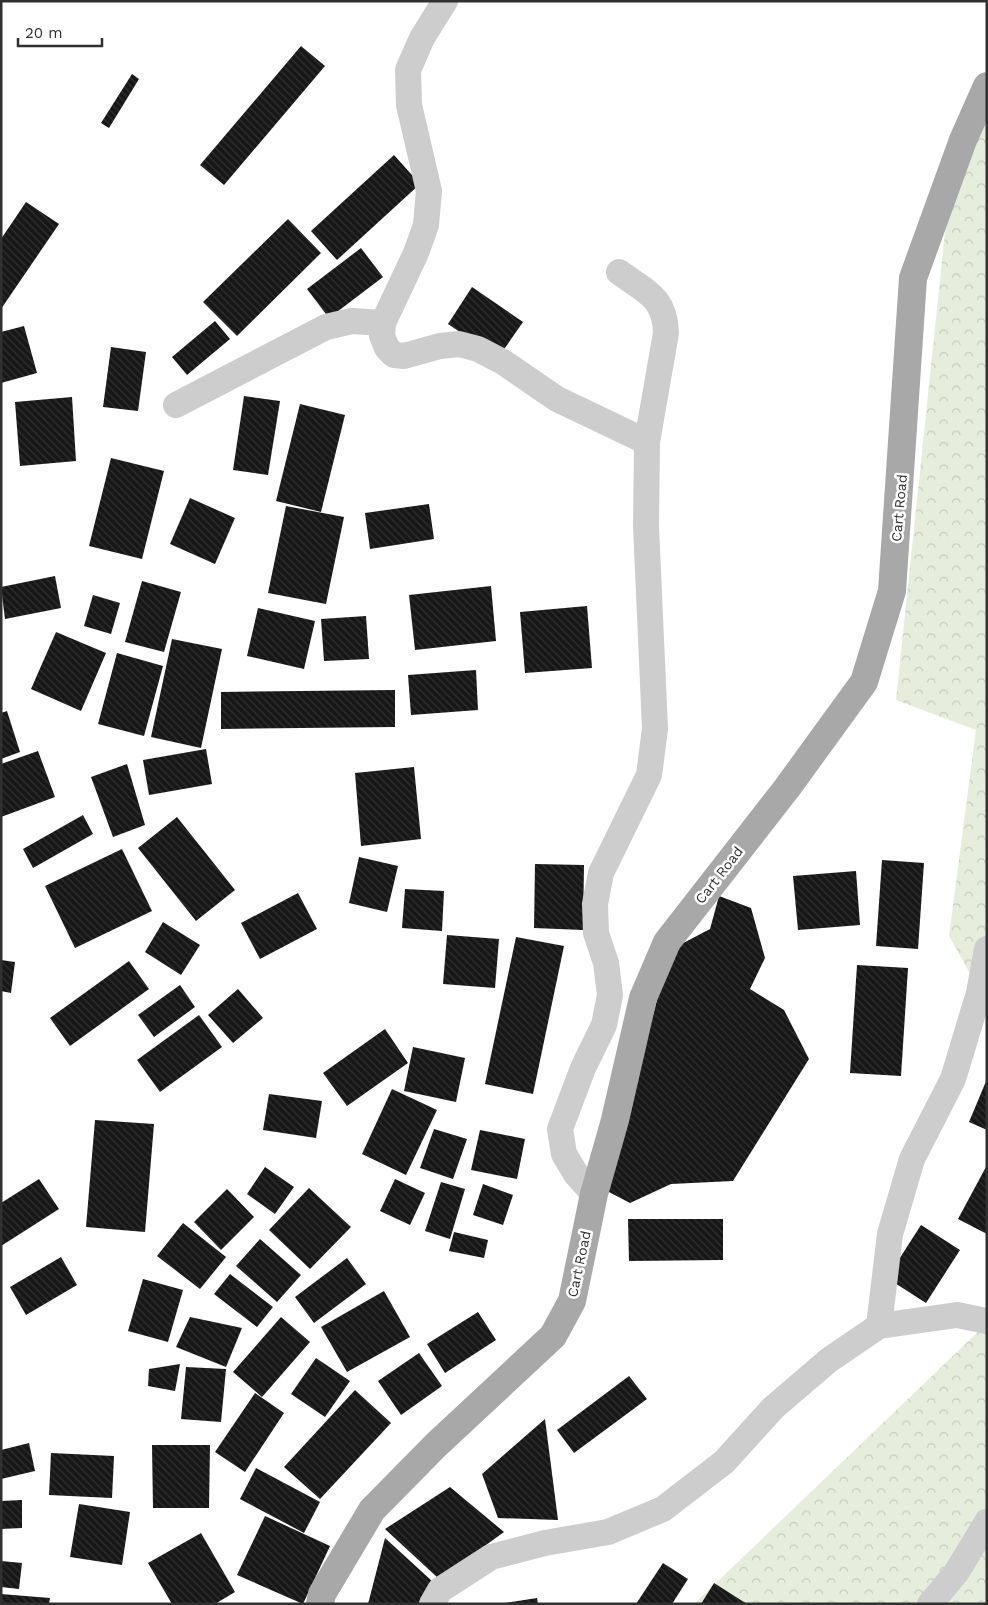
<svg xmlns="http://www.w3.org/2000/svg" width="988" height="1605" font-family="'Work Sans',sans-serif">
	<defs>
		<pattern id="forest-crowns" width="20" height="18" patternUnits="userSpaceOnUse" patternTransform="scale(1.25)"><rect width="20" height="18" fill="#e7eddd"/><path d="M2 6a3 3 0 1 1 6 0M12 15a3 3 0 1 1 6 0" fill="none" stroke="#c6ccbe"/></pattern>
		<pattern id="building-back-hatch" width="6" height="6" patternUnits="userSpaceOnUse" patternTransform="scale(1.25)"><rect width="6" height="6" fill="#171717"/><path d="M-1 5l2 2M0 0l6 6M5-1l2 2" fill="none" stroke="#303030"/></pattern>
	</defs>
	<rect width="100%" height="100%" fill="#fff"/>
	<g fill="url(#forest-crowns)">
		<path d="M987,90V1004L949,936L976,730L896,700L951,175Z"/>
		<path d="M983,1327L987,1328V1604H694Z"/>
	</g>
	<g fill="url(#building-back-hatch)">
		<path d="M301,46L325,66L224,185L200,165Z"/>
		<path d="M132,74L139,79L109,128L101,123Z"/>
		<path d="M394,155L420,184L337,260L311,231Z"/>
		<path d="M26,202L59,224L1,309V239Z"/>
		<path d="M288,219L321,253L237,336L203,302Z"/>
		<path d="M361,248L383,277L329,318L307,289Z"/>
		<path d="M472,287L523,322L498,358L448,324Z"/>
		<path d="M215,321L230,339L187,375L172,357Z"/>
		<path d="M24,326L37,373L1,383V332Z"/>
		<path d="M111,347L146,352L138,411L103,407Z"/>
		<path d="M244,396L280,401L268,475L233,470Z"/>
		<path d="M72,397L76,461L20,466L15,402Z"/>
		<path d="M300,404L345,415L321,512L276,501Z"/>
		<path d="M111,458L164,471L142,559L89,546Z"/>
		<path d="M190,498L235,518L215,564L170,544Z"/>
		<path d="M429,504L434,539L370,549L365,513Z"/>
		<path d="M286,506L344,517L326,604L268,593Z"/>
		<path d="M55,576L61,608L5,619L1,587Z"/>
		<path d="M142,581L181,592L164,652L125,642Z"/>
		<path d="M491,586L496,641L415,650L409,595Z"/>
		<path d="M93,595L120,603L111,634L84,626Z"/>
		<path d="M587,606L592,668L525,673L520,612Z"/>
		<path d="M258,608L315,621L304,669L247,656Z"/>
		<path d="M366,616L369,659L324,661L321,619Z"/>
		<path d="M56,632L106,653L81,711L31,689Z"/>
		<path d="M172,639L222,649L201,748L151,737Z"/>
		<path d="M117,653L163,666L144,736L98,724Z"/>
		<path d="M476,670L478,710L411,715L408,675Z"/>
		<path d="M395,690V727L221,729V692Z"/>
		<path d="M7,711L20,752L1,759V713Z"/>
		<path d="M206,749L212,784L149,795L143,760Z"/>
		<path d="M38,751L55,797L1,817V764Z"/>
		<path d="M127,764L145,825L113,837L91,777Z"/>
		<path d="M414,767L421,839L361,846L355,773Z"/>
		<path d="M83,815L93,834L33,868L23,849Z"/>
		<path d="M177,817L235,890L196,921L138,848Z"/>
		<path d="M122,849L152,911L75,948L45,886Z"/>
		<path d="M359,857L398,866L387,912L349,903Z"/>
		<path d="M882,860L924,863L918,949L876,946Z"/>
		<path d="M535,864L584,865L583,930L534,928Z"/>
		<path d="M856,871L860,925L798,930L793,876Z"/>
		<path d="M405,889L444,891L442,931L402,928Z"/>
		<path d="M298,893L317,929L260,959L241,923Z"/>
		<path d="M719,896L751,908L765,958L750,989L784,1010L809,1059L733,1181L671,1184L630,1203L607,1191L670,950L710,929Z"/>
		<path d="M163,922L200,945L181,975L145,952Z"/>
		<path d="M447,935L499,939L495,988L443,984Z"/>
		<path d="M516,937L564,946L533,1094L485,1084Z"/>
		<path d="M1,960L15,962L11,993L1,991Z"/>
		<path d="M129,961L149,989L70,1046L50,1018Z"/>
		<path d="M857,965L908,968L901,1076L850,1073Z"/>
		<path d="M180,985L195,1007L154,1037L138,1015Z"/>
		<path d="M238,989L263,1018L233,1043L208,1015Z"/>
		<path d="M199,1015L222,1047L160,1092L137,1060Z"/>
		<path d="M385,1029L408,1063L347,1106L323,1073Z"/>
		<path d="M413,1047L465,1058L456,1102L404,1091Z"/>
		<path d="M987,1079V1130L969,1122Z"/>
		<path d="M392,1089L437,1110L406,1175L362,1154Z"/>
		<path d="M269,1094L322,1101L316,1138L263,1130Z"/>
		<path d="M95,1120L154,1124L145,1232L86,1227Z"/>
		<path d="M434,1129L467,1139L453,1179L420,1168Z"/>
		<path d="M480,1130L525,1139L517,1179L471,1170Z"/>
		<path d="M987,1165V1234L958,1219Z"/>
		<path d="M265,1167L294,1187L275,1214L247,1194Z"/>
		<path d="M39,1179L59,1209L1,1246V1203Z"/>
		<path d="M395,1179L425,1193L410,1225L380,1211Z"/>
		<path d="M441,1182L465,1189L450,1239L425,1231Z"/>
		<path d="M483,1184L513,1195L503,1225L473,1215Z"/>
		<path d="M309,1188L351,1227L310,1269L269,1230Z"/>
		<path d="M227,1189L254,1217L221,1250L194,1222Z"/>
		<path d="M628,1219H723V1260L629,1261Z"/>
		<path d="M183,1223L226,1257L200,1289L157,1256Z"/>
		<path d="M921,1225L960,1250L926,1303L887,1278Z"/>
		<path d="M454,1232L488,1240L484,1258L449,1251Z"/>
		<path d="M260,1239L301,1275L277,1302L236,1266Z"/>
		<path d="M61,1257L77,1285L26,1315L10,1287Z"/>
		<path d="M347,1258L366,1284L314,1323L295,1297Z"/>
		<path d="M230,1274L273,1307L257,1327L214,1294Z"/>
		<path d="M143,1279L183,1290L168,1342L128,1331Z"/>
		<path d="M384,1291L410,1337L347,1372L321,1327Z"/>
		<path d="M478,1312L496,1340L445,1373L427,1344Z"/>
		<path d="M190,1317L242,1328L226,1367L176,1347Z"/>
		<path d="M281,1317L310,1342L262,1397L233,1372Z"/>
		<path d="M419,1353L442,1386L401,1415L378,1381Z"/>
		<path d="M316,1358L350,1381L325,1417L291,1394Z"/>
		<path d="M180,1364L175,1391L148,1386L149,1369Z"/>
		<path d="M186,1367L226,1369L221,1422L181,1419Z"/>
		<path d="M629,1376L647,1399L574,1453L557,1430Z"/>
		<path d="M355,1390L391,1423L320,1499L284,1467Z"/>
		<path d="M255,1393L284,1413L245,1472L215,1452Z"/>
		<path d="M545,1419L558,1520L498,1518L482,1474Z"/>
		<path d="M29,1443L35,1471L1,1479V1450Z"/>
		<path d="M152,1445H210L209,1508H153Z"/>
		<path d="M51,1453L114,1456L112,1498L49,1495Z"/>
		<path d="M256,1468L320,1502L304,1533L240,1499Z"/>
		<path d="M450,1487L504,1532L439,1579L385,1529Z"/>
		<path d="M22,1500V1528L1,1529V1501Z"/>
		<path d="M79,1504L130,1512L122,1565L70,1557Z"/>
		<path d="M265,1516L330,1546L303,1604L237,1575Z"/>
		<path d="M201,1533L235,1592L215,1604H172L148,1563Z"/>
		<path d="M385,1538L433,1582L421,1604H368Z"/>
		<path d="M1,1561L22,1563L19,1589L1,1587Z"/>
		<path d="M663,1563L688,1579L672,1604H636Z"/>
		<path d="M714,1583L747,1604H701Z"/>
		<path d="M1,1594L50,1598L49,1604H1Z"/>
		<path d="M537,1598L538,1604H505V1603Z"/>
	</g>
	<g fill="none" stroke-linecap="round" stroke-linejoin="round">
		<g stroke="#cdcdcd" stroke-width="26">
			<path d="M445,1L422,38L408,70L409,105L429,191L426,225L416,253L383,323L382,336L387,348L394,355L404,356L440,346L459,344L478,349L503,362L557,399L647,442"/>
			<path d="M176,405L326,327L352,321L383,323"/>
			<path d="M594,1194L576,1174L564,1154L560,1129L583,1068L604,1025L610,995L606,963L596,933L595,904L601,873L649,775L655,729L646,526L647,442L666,333C665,297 646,292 619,272"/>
			<path d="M879,1326L890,1234L912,1159L953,1079L979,993L987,949"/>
			<path d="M432,1604L440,1590L491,1557L545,1543L608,1532L663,1509L724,1462L773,1408L829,1360L879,1326L957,1315L987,1321"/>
			<path d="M930,1604L956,1573L987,1522"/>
		</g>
		<path stroke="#a8a8a8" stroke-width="28" d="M320,1604L322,1594L372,1510L436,1445L553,1336L572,1301L594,1194L615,1120L643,998L667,942L787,788L864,682L892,591L913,278L963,140L987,86"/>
	</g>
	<g text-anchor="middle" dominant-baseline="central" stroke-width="5" stroke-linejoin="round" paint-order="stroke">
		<g font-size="14" fill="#303030" stroke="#fff">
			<text transform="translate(899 508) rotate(-85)">Cart Road</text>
			<text transform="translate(719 875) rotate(-52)">Cart Road</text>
			<text transform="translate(579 1264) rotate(-78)">Cart Road</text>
		</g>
	</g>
	<rect width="988" height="1605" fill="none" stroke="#303030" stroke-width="5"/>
	<path d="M18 38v8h84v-8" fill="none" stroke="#303030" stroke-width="2.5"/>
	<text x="25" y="38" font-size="15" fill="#303030" stroke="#ffffff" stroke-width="4" paint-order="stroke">20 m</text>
</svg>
